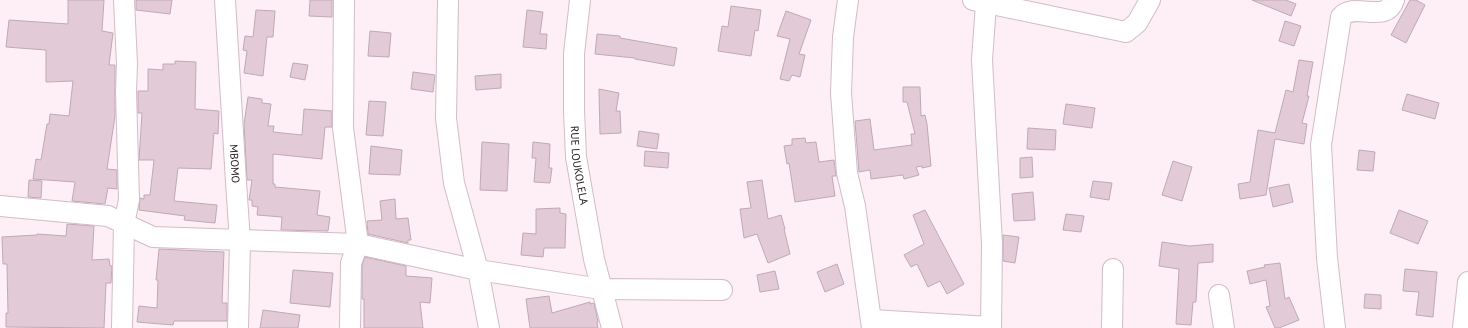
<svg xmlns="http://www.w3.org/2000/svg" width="1468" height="328" font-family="'PT Sans',sans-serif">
	<rect width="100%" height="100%" fill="#fdeff5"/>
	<g fill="#e2cbd6" stroke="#c0a9b4">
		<path d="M68,0H104L102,31L113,33L109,65H115V116L107,169L117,170V189L108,188L105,204L72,201L75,182L33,179L36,159L41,160L47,124H49L50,114L69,116L73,81L46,82V50L6,47L9,20L68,24Z"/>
		<path d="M136,0H172L170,14L136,10Z"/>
		<path d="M310,0H332V17L309,16Z"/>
		<path d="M1252,0H1286L1296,4L1291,16Z"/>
		<path d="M1410,0H1416L1425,5L1406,43L1391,35Z"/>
		<path d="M731,6L761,10L758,31L755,30L751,56L718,51L722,26L728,27Z"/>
		<path d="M256,10L275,11L273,37H267L263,76L244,73L247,51L243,50L245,36L253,37Z"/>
		<path d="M527,10L543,12L540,34H547L546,49L523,47Z"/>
		<path d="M786,11L811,20L799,54L805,55L800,77L792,75L789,81L780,79L790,39L777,36Z"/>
		<path d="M1285,21L1301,26L1294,46L1279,41Z"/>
		<path d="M370,31L391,33L389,57L368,56Z"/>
		<path d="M597,34L620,36V38L677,48L674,66L635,59V58L595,54Z"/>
		<path d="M1299,60L1313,62L1307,96H1309L1302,123L1307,124L1304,144L1275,139L1266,195L1240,199L1238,184L1250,182L1258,130L1275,133L1286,90L1293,92Z"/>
		<path d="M175,61L196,62L195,109L219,111L218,134L214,133L211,169L178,168L174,201L217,205L215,223L184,220L185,216L139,210L140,198L144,199V195H150L154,160H139L142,113H138V91H148V69L163,70V64H175Z"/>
		<path d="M293,63L308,65L305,80L290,77Z"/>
		<path d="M413,72L435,75L433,92L411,89Z"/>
		<path d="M501,74V88L476,90L475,76Z"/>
		<path d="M903,87H920L921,116L925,115L927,124L931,166L922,168V166L916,167L919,175L904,179L903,175L871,179L870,170L859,172L855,121L870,119L874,150L912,145L911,134H915L907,102H903Z"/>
		<path d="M599,89L619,93L616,111H620L621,133L600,134Z"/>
		<path d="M1407,94L1439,103L1435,119L1402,110Z"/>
		<path d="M248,97L262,99V103L271,104L268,126H274L273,132L302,135L304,109L332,111V127H325L322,159L273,154V184H275V187L320,191L317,215L330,217L328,231L281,230L282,217L257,215L258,207L252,206V200H249L252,180H247L244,124Z"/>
		<path d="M369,101L386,102L383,136L366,135Z"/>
		<path d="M1066,104L1095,108L1092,128L1063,124Z"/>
		<path d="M1028,128L1056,130L1055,150L1027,149Z"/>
		<path d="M639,131L659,134L657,149L637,146Z"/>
		<path d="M805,138L806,143L816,142L819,162L834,160L836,176H832L835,196L795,202L789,163L787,164L784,146L792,145V139Z"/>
		<path d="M482,142L509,144L507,191L480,190Z"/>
		<path d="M533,142L550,144L549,168H552L550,183L534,182L536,158H532Z"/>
		<path d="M371,146L402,150L400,175L369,174Z"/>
		<path d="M1359,150L1375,152L1373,171L1357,170Z"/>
		<path d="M645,151L669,153L668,168L644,166Z"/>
		<path d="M1032,157L1033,177L1020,178V158Z"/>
		<path d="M1173,161L1192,167L1182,201L1162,195Z"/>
		<path d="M29,180L42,181L41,198L28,197Z"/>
		<path d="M762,180L768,219L781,215L785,229H784L790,254L768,263L757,234L744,238L740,209L751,208L747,182Z"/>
		<path d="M1093,181L1112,183L1109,200L1090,197Z"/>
		<path d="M1289,184L1293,202L1273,207L1269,188Z"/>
		<path d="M1033,192L1035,220L1014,221L1012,194Z"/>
		<path d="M395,199L396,219L408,218L411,240H408V243L368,234L367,221L382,220L380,201Z"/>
		<path d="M560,208V213L566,214L565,248H544L543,257L521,255L523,233L536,234V209Z"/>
		<path d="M925,210L964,284L947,294L940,281L928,287L917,264L911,267L904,255L924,244L913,215Z"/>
		<path d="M1399,210L1428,221L1418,244L1390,233Z"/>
		<path d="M1066,214L1084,216L1081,232L1063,230Z"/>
		<path d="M67,224L94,226L92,260L109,259L110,266H112L111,283H106L104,328L6,327V313H8L7,264H3L2,237L37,235V234L66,236Z"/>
		<path d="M1003,235L1019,237L1015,263L1003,261Z"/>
		<path d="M1162,242L1189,246L1213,244V262L1198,263L1196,302H1193L1191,325L1176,324L1179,269L1159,266Z"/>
		<path d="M159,249L224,252L222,303H227V321H174L173,325L137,322L139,306L157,308L158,280H156Z"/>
		<path d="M365,257L406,266V276L432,278L430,303L420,302L423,328H364V299H362V265Z"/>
		<path d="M1280,263L1285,299L1289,297L1299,320L1279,328H1275L1266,307L1270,306L1266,280L1250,284L1247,271L1265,267L1264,265Z"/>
		<path d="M837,264L844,284L825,292L817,272Z"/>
		<path d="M1405,269L1437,272L1433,317L1416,315L1419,292L1403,291Z"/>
		<path d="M293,270L333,273L330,307L290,303Z"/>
		<path d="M775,271L779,289L760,292L757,275Z"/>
		<path d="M1365,294L1381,295V309L1364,308Z"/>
		<path d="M549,296L552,313L590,302V304L594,303L598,322H597L598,328H530L526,299Z"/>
		<path d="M263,310L300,315L298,328H260Z"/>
	</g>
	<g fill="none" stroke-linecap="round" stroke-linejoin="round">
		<defs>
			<g id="street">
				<path id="s1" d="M225,0L236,182L240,241L238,328"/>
				<path d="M344,0L343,128L358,244L351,263L350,328"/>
				<path d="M448,0L446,118L454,183L478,270L489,328"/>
				<path id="s2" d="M580,0L574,54V111L576,157L594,259L612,328"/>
				<path d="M848,0L843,37L841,93L847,173L855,206L872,328"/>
				<path d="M973,0L1126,32L1137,23L1150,0"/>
				<path d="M988,0L986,4L982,60L992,244L991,328"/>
				<path d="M0,206L108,216L153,237L358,244L478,270L601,289L722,290"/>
				<path d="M1219,295L1224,328"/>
				<path d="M872,320L990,327"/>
				<path d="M122,328L124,224L129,200L126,92L127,64L124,0"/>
				<path d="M1112,328L1113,269"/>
				<path d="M1335,328L1327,258L1321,145L1341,17C1354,1 1386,25 1394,0"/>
				<path d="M1463,328L1468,282"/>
			</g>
		</defs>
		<use href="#street" stroke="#d3bcc6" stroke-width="22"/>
		<use href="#street" stroke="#fff" stroke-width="20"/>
	</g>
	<g text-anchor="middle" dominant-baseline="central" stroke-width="3" stroke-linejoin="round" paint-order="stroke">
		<g font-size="11" fill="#20181c" stroke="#fff">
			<text stroke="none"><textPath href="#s1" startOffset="164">MBOMO</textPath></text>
			<text stroke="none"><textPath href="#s2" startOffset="166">RUE LOUKOLELA</textPath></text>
		</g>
	</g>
</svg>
